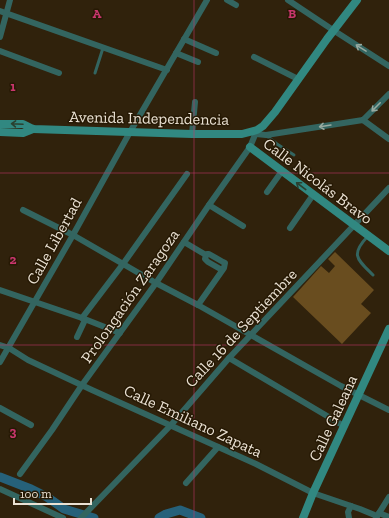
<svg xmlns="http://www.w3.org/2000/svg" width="389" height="518" font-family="'Zilla Slab',serif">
	<rect width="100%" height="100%" fill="#30220c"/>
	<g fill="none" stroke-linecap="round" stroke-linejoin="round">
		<g stroke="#26617a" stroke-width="9">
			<path d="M0,477L31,489L47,497L64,509L94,518"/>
			<path d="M159,518L166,514L180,510L201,518"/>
		</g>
	</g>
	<path fill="#694d1f" d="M335,252L374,290L361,304L371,313L342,344L293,297L321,266L329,273L335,266L328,259Z"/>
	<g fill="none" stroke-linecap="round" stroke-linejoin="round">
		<g stroke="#336560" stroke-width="3">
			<path d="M95,73L103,48"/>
			<path d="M267,136L277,144L294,155"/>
			<path d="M368,236C350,255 357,259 373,275"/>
		</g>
		<g stroke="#336560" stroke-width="6">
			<path d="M227,0L236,5"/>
			<path d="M288,0L333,30L389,66"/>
			<path d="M0,11L167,70"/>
			<path d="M0,37L10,0"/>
			<path d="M184,39L216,53"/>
			<path d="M0,51L59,73"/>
			<path d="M176,53L198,62"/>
			<path d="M254,57L298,79"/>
			<path d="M363,120L389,94"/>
			<path d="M363,120L389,139"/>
			<path d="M192,134L195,102"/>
			<path d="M256,134L266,135L363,120"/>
			<path d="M267,192L282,171"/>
			<path d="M209,205L243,226"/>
			<path d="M23,210L73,235L156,283L198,305L341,386L389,410"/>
			<path d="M290,228L313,195"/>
			<path d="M184,242L206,255"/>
			<path d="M0,290L82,318L120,333"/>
			<path d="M198,305L224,268L225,263L223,262L209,254H207L206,255L205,259L208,262L222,270"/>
			<path d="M82,318L123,264L187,174"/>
			<path d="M77,337L85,320"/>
			<path d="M0,345L9,348L28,360L92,390L256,464L313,493L360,509L377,516"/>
			<path d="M229,358L344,426"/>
			<path d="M0,362L73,235L130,132L207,0"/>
			<path d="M0,408L31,425"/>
			<path d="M20,474L52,430L82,385L156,283L209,205L250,147L257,130"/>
			<path d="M186,483L218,447"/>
			<path d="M0,489L63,518"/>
			<path d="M379,513L389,517"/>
			<path d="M81,518L171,425L229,358L389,188"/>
			<path d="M349,518L348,512L351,506"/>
			<path d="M376,518L389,497"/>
		</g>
		<g stroke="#318881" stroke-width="8">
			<path d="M0,124H23L33,129L192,134H242L257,130L263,126L275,112L327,39L357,0"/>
			<path d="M0,132L23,133L33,129"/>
			<path d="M250,147L389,251"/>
			<path d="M303,518L313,493L389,329"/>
		</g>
	</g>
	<defs><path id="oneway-shaft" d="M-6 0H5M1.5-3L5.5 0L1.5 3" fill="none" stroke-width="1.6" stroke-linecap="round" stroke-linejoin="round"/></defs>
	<g stroke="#98aaa0">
		<use href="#oneway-shaft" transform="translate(361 48) rotate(-148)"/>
		<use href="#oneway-shaft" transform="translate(376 107) rotate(135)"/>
		<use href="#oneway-shaft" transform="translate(325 126) rotate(171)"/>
	</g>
	<g stroke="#2a4030">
		<use href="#oneway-shaft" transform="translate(17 124) rotate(-177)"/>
		<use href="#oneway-shaft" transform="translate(301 186) rotate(-143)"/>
	</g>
	<path fill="none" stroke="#c8366d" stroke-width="1" stroke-opacity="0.55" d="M194,0V518M0,173H389M0,345H389"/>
	<g text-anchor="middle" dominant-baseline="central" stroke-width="3" stroke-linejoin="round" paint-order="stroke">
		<g font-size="16" fill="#ebe2d4" stroke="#261904">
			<text transform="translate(149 118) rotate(1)">Avenida Independencia</text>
			<text transform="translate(318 181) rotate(37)">Calle Nicolás Bravo</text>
			<text transform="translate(54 241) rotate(-61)">Calle Libertad</text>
			<text transform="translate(130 296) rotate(-55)">Prolongación Zaragoza</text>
			<text transform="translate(241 328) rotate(-47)">Calle 16 de Septiembre</text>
			<text transform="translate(333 418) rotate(-65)">Calle Galeana</text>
			<text transform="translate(193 421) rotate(25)">Calle Emiliano Zapata</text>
		</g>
	</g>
	<g font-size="13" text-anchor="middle" font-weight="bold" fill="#c8366d" stroke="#261904" stroke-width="3" stroke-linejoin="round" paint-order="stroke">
		<text x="97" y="18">A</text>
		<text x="292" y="18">B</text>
		<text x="13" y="91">1</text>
		<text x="13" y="264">2</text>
		<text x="13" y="436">3</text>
	</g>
	<path d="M14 498v6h77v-6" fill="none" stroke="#ebe2d4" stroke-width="2"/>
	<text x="20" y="498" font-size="12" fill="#ebe2d4" stroke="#261904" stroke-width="3" paint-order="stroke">100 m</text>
</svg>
